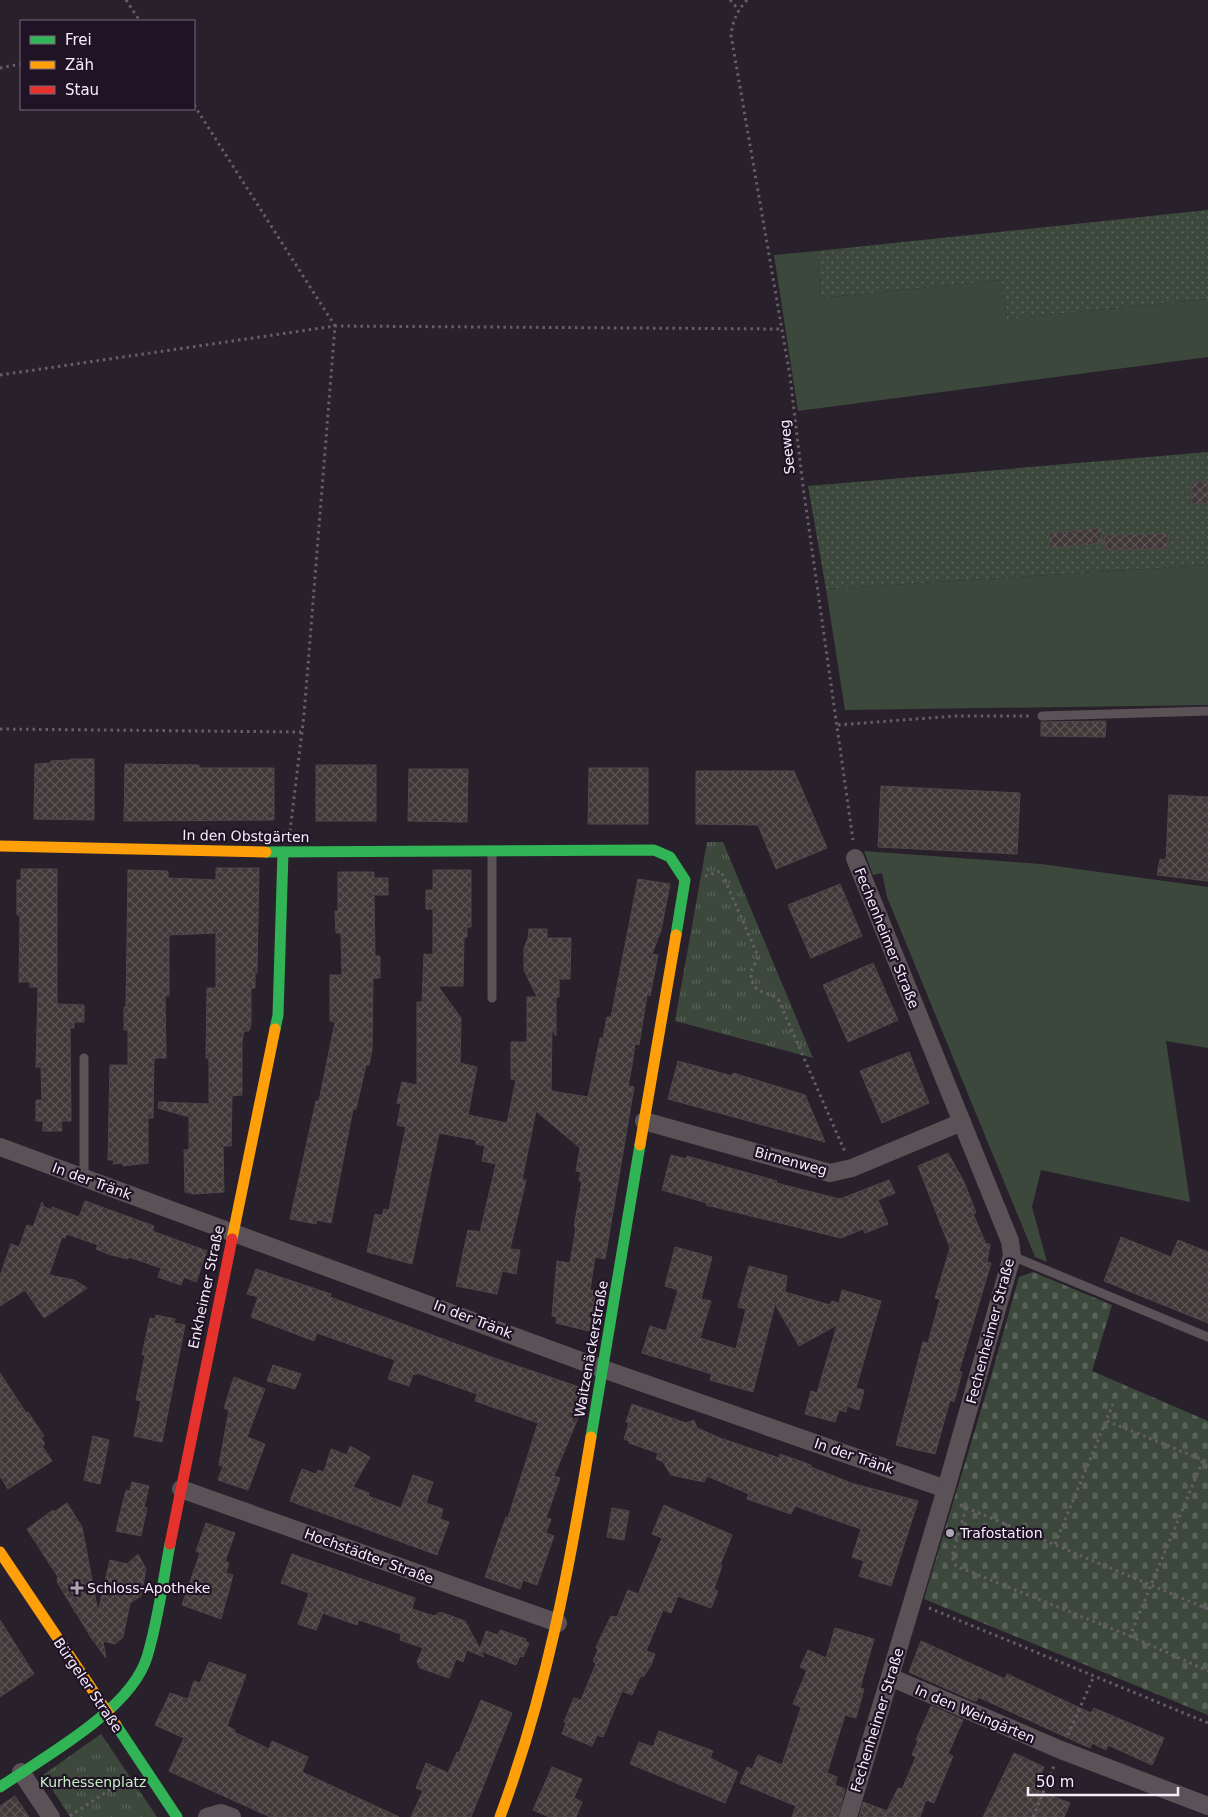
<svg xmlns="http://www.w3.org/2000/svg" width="1208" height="1817" font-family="'DejaVu Sans',sans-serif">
	<defs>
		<pattern id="cemetery-stones" width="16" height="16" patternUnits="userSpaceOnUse" patternTransform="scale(1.25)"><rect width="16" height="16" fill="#3d483c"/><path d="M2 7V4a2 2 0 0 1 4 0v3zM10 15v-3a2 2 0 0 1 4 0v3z" fill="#5a6359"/></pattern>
		<pattern id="park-tufts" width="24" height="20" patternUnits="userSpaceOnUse" patternTransform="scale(1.25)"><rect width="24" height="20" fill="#3d483c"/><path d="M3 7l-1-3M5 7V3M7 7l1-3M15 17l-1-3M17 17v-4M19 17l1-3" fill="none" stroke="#5a6359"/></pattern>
		<pattern id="garden-dots" width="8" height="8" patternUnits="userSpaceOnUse" patternTransform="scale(1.25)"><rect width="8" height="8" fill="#3d483c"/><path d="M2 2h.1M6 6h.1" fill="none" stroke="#5a6359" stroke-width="1.8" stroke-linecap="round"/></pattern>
		<pattern id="building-cross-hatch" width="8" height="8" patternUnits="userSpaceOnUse" patternTransform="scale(1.25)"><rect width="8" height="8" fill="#403838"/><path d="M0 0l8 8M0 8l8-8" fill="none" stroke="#5c5556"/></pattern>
	</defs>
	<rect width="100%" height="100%" fill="#28212b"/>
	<g fill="#3d483c">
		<path d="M817,251L821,298L1001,280L1007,319L1208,299V357L798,411L774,255Z"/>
		<path d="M1208,565V705L845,710L826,589Z"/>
		<path d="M864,851L1041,864L1208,887V1048L1166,1041L1190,1202L1041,1170L1032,1207L1047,1262L1035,1257L887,897L882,873L873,875Z"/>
	</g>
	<path fill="url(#cemetery-stones)" d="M1033,1272L1112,1305L1092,1371L1208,1421V1715L924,1599L990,1380L1019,1277Z"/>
	<g fill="url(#park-tufts)">
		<path d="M707,842H723L813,1058L675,1021Z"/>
		<path d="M101,1734L157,1817H70L43,1775Z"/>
	</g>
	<g fill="url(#garden-dots)">
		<path d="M1208,210V299L1007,319L1001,280L821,298L817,251Z"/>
		<path d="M1208,452V565L826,589L808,486Z"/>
	</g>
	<g fill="url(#building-cross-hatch)" stroke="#4e4748">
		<path d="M1208,481V503L1192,504L1191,482Z"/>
		<path d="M1101,528L1102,543L1050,548L1049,533Z"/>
		<path d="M1168,534V549L1105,550V535Z"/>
		<path d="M1106,721L1105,737L1041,736V722Z"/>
		<path d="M71,759H94V820L34,819L35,764L51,763V761L71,760Z"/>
		<path d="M125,764L199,765V768H274V820L124,821Z"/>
		<rect x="316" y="765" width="60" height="56"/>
		<path d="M589,768H648V824H588Z"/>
		<path d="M409,769H468L467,822L408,821Z"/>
		<path d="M696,771H794L827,848L776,869L758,825L696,824Z"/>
		<path d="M881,786L1020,793L1017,854L878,847Z"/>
		<path d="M1169,795L1208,797V881L1157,875L1160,859L1166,860Z"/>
		<path d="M216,868H259L257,973H255V988H251V1024L249,1031H244L242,1042V1095L232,1096L231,1146H223L224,1192L194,1194L185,1192L184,1150H189V1117L158,1108L159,1102L209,1104V1058H206L207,988H216V933L169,935V996H165L166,1058H154L153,1118H148V1163L123,1166V1163L113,1164L114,1160H108L110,1065H128V1030H124V1007H126L128,870L168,871V878L216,880Z"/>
		<path d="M21,869H57V1004L84,1005V1022H74V1028H70L71,1121H61L62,1131H43V1121H36V1100H42L41,1067H36L38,987H30V982H19L20,915H17V880H21Z"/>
		<path d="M433,870H471V927H467V937H464L463,986H438L461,1018L460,1063L477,1067L468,1115L507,1123L516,1080L511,1079V1042H527V997H537L524,970V948L528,938L529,929H547V938H571L570,979H559V997H556V1036L552,1029L551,1091L588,1097L600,1038H603L607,1017H611L638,879L670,884L661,930L652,954L658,955L650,996L647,995L639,1045L635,1044L632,1065L628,1086L634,1087L605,1259L595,1257L590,1290L596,1291L589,1331L556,1323L557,1317L552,1316L557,1261L570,1263L576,1227H574L582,1181H579L581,1172L576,1171L580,1148L536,1111L522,1180H526L510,1249L520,1250L516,1274L502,1271L497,1294L456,1286L468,1230L480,1232L496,1164L482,1161L485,1146L476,1144V1140L439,1133L412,1264L367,1252L375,1214L382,1216L384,1209L389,1210L402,1145L406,1127L397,1125L401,1104L397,1103L402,1082L417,1085V1002H422L424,954L433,955V909H426V890H433Z"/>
		<path d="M338,872H374V878H388V895H374L375,956H380V978H373L372,1050L369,1065H366L356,1109H353L331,1223L317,1220L316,1224L290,1219L316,1101H319L335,1022L330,1021V975H342L341,933H336L335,911H338Z"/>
		<path d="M840,884L862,936L811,958L788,905Z"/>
		<path d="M873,963L898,1020L848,1042L823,985Z"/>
		<path d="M909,1052L929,1103L882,1123L860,1071Z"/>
		<path d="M678,1061L732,1076L733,1073L805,1095L825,1142L668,1099Z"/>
		<path d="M948,1153L964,1182L976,1213L973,1214L986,1244H990L987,1262L991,1263L959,1371L962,1372L954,1402L950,1400L935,1454L896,1445L923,1342L928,1343L940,1299L935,1298L950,1248L918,1166Z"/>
		<path d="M671,1155L686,1159L687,1156L777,1181L776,1183L840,1199L889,1180L895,1193L878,1200L888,1224L865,1233L863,1229L841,1238L706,1205L707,1203L662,1190Z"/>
		<path d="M85,1201L154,1226L152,1231L207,1251L196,1282L184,1277L181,1285L158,1277L161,1268L129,1257L128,1259L111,1255L96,1249L98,1245L67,1234L65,1238L62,1237L49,1275L74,1280L87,1288L44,1318L25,1290L0,1306V1276L11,1244L19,1247L27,1225L33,1227L42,1202L44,1207L52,1210V1207L79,1217Z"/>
		<path d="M1121,1237L1171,1257L1178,1240L1208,1252V1323L1104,1281Z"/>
		<path d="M675,1247L712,1257L701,1299L711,1301L700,1338L736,1349L746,1309L738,1307L749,1266L787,1276L785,1292L830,1305L832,1301L839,1303L842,1290L881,1301L856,1388L864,1390L859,1410L847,1406L846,1412L839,1410L835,1422L805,1414L811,1391L817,1393L837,1325L799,1346L775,1304L753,1392L710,1380L712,1374L642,1353L650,1326L666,1331L678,1290L665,1286Z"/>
		<path d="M256,1269L331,1294L330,1297L494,1358L585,1389L575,1417L578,1418L554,1476L560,1478L546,1518L551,1519L546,1533L554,1536L537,1585L523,1580L520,1589L485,1577L506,1517L508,1518L538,1423L475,1401L477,1394L417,1373L416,1375L413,1374L409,1386L388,1379L395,1360L317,1333L314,1341L251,1317L258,1297L247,1294Z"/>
		<path d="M156,1315L175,1319L174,1323L185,1325L162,1442L134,1436L141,1401L136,1400L145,1355H142L150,1318L155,1319Z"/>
		<path d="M273,1365L301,1374L295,1389L267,1381Z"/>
		<path d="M0,1373L26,1413L28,1412L44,1436L41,1438L45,1444L42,1446L52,1461L8,1489L0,1476Z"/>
		<path d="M234,1377L265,1389L247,1437L265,1444L248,1490L218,1480L223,1466L219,1465L229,1410L224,1408Z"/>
		<path d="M632,1404L686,1423L694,1420L697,1428L720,1438L779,1458L780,1454L811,1465V1467L851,1483L918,1501L891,1586L859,1576L864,1561L852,1557L861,1529L795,1506L791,1514L747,1499L749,1494L707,1476L704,1482L671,1475L663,1462L656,1459L658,1453L629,1443V1441L624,1439L629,1423L626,1422Z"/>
		<path d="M93,1436L109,1440L100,1484L84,1480Z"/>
		<path d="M350,1446L370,1457L353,1487L369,1493L368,1496L401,1508L413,1475L433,1482L426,1503L443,1509L440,1519L449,1522L437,1555L290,1501L302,1469L316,1474L318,1470L324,1472L331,1449L347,1455Z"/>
		<path d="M132,1482L149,1486L144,1507L147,1508L141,1536L116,1531L126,1490L130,1491Z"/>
		<path d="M67,1503L82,1527L98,1612L110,1560L127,1564L138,1554L146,1569L141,1596L130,1603L123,1637L115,1644L103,1641L106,1658L92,1639L57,1582L58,1577L27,1529L53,1510L54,1512Z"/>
		<path d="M664,1505L732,1535L720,1565L722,1566L714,1589L718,1591L711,1608L678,1596L671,1613L663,1610L646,1651L655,1654L651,1665L644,1676L640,1677L632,1695L622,1691L603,1737L597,1735L592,1746L562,1734L566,1723L564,1722L574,1698L581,1700L596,1664L593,1661L598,1650L596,1647L611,1616L617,1617L628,1590L638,1594L662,1538L652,1534Z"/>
		<path d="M612,1508L629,1511L624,1540L607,1537Z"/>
		<path d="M206,1523L235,1533L225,1561L229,1563L226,1573L233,1575L221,1619L182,1605L200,1553L196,1551Z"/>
		<path d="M292,1554L415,1598L412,1609L434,1616L440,1612L465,1621L480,1649L486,1631L498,1635L500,1630L526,1639L525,1641L529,1643L523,1657L520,1656L516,1665L481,1651L484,1657L467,1650L463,1662L456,1659L449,1678L420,1668L417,1662L423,1648L400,1640L401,1634L359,1620L357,1625L323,1613L316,1630L298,1624L309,1593L281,1583Z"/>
		<path d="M0,1620L34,1674L0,1697Z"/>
		<path d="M835,1628L874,1639L860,1688L864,1689L856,1718L845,1715L827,1773L837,1777L835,1785L845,1789L838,1817H792L796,1806L740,1783L747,1767L752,1769L758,1755L782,1765L801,1707L793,1704L807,1670L800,1667L808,1650L826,1658Z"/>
		<path d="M921,1641L1005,1679L1007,1674L1091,1713L1094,1708L1164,1738L1152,1765L1108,1745L1106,1750L1092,1743L1090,1748L978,1697L976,1701L972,1700L909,1672Z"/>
		<path d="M209,1662L246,1675L227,1726L235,1730L234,1732L269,1749L272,1741L308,1757L302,1772L399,1817H270L169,1771L184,1738L155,1725L170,1693L188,1699L194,1681L200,1683Z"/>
		<path d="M481,1700L512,1713L471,1817H411L423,1791L416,1788L426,1763L448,1773L457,1752L459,1753Z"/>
		<path d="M931,1706L963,1720L948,1754L953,1756L934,1803L926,1800L920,1817H859L863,1802L887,1811L898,1788L902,1789L916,1757L912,1755L918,1741L916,1740Z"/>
		<path d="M659,1731L713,1751L710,1758L738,1772L725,1803L630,1764L639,1742L653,1747Z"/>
		<path d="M1014,1753L1044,1767L1034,1789L1070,1803L1064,1817H983Z"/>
		<path d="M552,1767L582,1779L574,1798L582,1802L576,1817H549L533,1810Z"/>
		<path d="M15,1796L29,1817H0V1806Z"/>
	</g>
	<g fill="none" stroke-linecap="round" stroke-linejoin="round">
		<g stroke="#665e65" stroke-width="3" stroke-dasharray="2.5 4" stroke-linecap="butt">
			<path d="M126,0L140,21"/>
			<path d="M730,0L739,10"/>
			<path d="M747,0C737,11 733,20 731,35L790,376L803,486L853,840"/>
			<path d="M0,68L21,64"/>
			<path d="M194,105L335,326L304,715L290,831"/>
			<path d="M0,375L335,326L781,329"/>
			<path d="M838,725L956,716H1029"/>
			<path d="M0,729L301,732"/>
			<path d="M705,876L721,871L758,956C758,963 750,967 751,975C752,996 771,990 779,1001L845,1152"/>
			<path d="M1107,1421L1208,1462"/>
			<path d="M960,1505L1208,1609"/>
			<path d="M966,1508L952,1557L956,1566L1130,1636L1203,1460"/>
			<path d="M1055,1544L1113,1404"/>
			<path d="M929,1608L1208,1723"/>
			<path d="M1130,1636L1208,1671"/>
			<path d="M1068,1735L1094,1676"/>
			<path d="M70,1816L126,1779"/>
			<path d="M1033,1817L1054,1766"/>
		</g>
		<g stroke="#5b5258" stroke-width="9">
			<path d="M1042,716L1208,711"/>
			<path d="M492,998V853"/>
			<path d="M84,1058V1178"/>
			<path d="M1012,1256L1208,1337"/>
		</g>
		<g stroke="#5b5258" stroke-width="18">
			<path d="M644,1121L830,1173L852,1168L962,1122"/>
			<path d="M0,1147L603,1369L946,1489"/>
			<path d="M181,1489L558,1623"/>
			<path d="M890,1677L1061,1750L1208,1806"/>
			<path d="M21,1772L51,1817"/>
			<path d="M207,1817L221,1813L232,1817"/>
			<path d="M848,1817L946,1489L1012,1256L1010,1241L855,858"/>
		</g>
		<g stroke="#30b455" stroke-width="11">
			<path d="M266,852L654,850L670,857L685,880L676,935"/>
			<path d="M275,1029L278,1015L283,852"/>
			<path d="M591,1437L640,1145"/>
			<path d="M116,1725L177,1817"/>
			<path d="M0,1787C44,1757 131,1710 147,1657C158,1621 163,1581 170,1544"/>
		</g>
		<g stroke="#ff9f0a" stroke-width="11">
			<path d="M0,846L266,852"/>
			<path d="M640,1145L676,935"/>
			<path d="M232,1239L275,1029"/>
			<path d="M0,1552L116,1725"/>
			<path d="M500,1817C547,1690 569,1570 591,1437"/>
		</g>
		<path stroke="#e5322d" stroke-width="11" d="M170,1544L232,1239"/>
	</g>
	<g fill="#aea6b2" stroke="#201326" stroke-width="2">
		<circle cx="950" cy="1533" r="5"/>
		<path d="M74.5 1580.5h5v5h5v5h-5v5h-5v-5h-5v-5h5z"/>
	</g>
	<g text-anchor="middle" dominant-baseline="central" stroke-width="4.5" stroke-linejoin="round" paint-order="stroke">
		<g font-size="14" fill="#f6edfa" stroke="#201326">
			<text transform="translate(787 447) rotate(-96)">Seeweg</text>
			<text transform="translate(246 836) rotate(1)">In den Obstgärten</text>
			<text transform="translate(887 938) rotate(68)">Fechenheimer Straße</text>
			<text transform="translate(791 1161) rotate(15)">Birnenweg</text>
			<text transform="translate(92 1181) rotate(20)">In der Tränk</text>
			<text transform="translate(206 1287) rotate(-78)">Enkheimer Straße</text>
			<text transform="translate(473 1319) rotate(21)">In der Tränk</text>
			<text transform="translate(990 1331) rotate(-75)">Fechenheimer Straße</text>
			<text transform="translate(591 1349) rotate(-80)">Waitzenäckerstraße</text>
			<text transform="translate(854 1456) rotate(19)">In der Tränk</text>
			<text transform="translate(369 1556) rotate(20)">Hochstädter Straße</text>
			<text transform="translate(88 1685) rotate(56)">Bürgeler Straße</text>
			<text transform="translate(975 1714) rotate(23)">In den Weingärten</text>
			<text transform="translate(877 1720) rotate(-73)">Fechenheimer Straße</text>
		</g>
		<g font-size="14" fill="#f6edfa" stroke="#201326" text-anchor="start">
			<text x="960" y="1533">Trafostation</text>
			<text x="87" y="1588">Schloss-Apotheke</text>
		</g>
		<g font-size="14" fill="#c3f0c1" stroke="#201326">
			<text x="93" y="1782">Kurhessenplatz</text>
		</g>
	</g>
	<rect x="20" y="20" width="175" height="90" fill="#201326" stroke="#766a7b"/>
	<rect x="30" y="36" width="25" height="8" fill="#30b455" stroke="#766a7b"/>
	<text x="65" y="45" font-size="15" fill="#f6edfa">Frei</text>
	<rect x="30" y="61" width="25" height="8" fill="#ff9f0a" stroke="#766a7b"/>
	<text x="65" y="70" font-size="15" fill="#f6edfa">Zäh</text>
	<rect x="30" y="86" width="25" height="8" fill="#e5322d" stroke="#766a7b"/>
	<text x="65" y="95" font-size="15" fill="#f6edfa">Stau</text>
	<path d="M1028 1787v8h150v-8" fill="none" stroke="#f6edfa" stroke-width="2.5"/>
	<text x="1036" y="1787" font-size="15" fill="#f6edfa" stroke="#201326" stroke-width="4" paint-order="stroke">50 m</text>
</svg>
